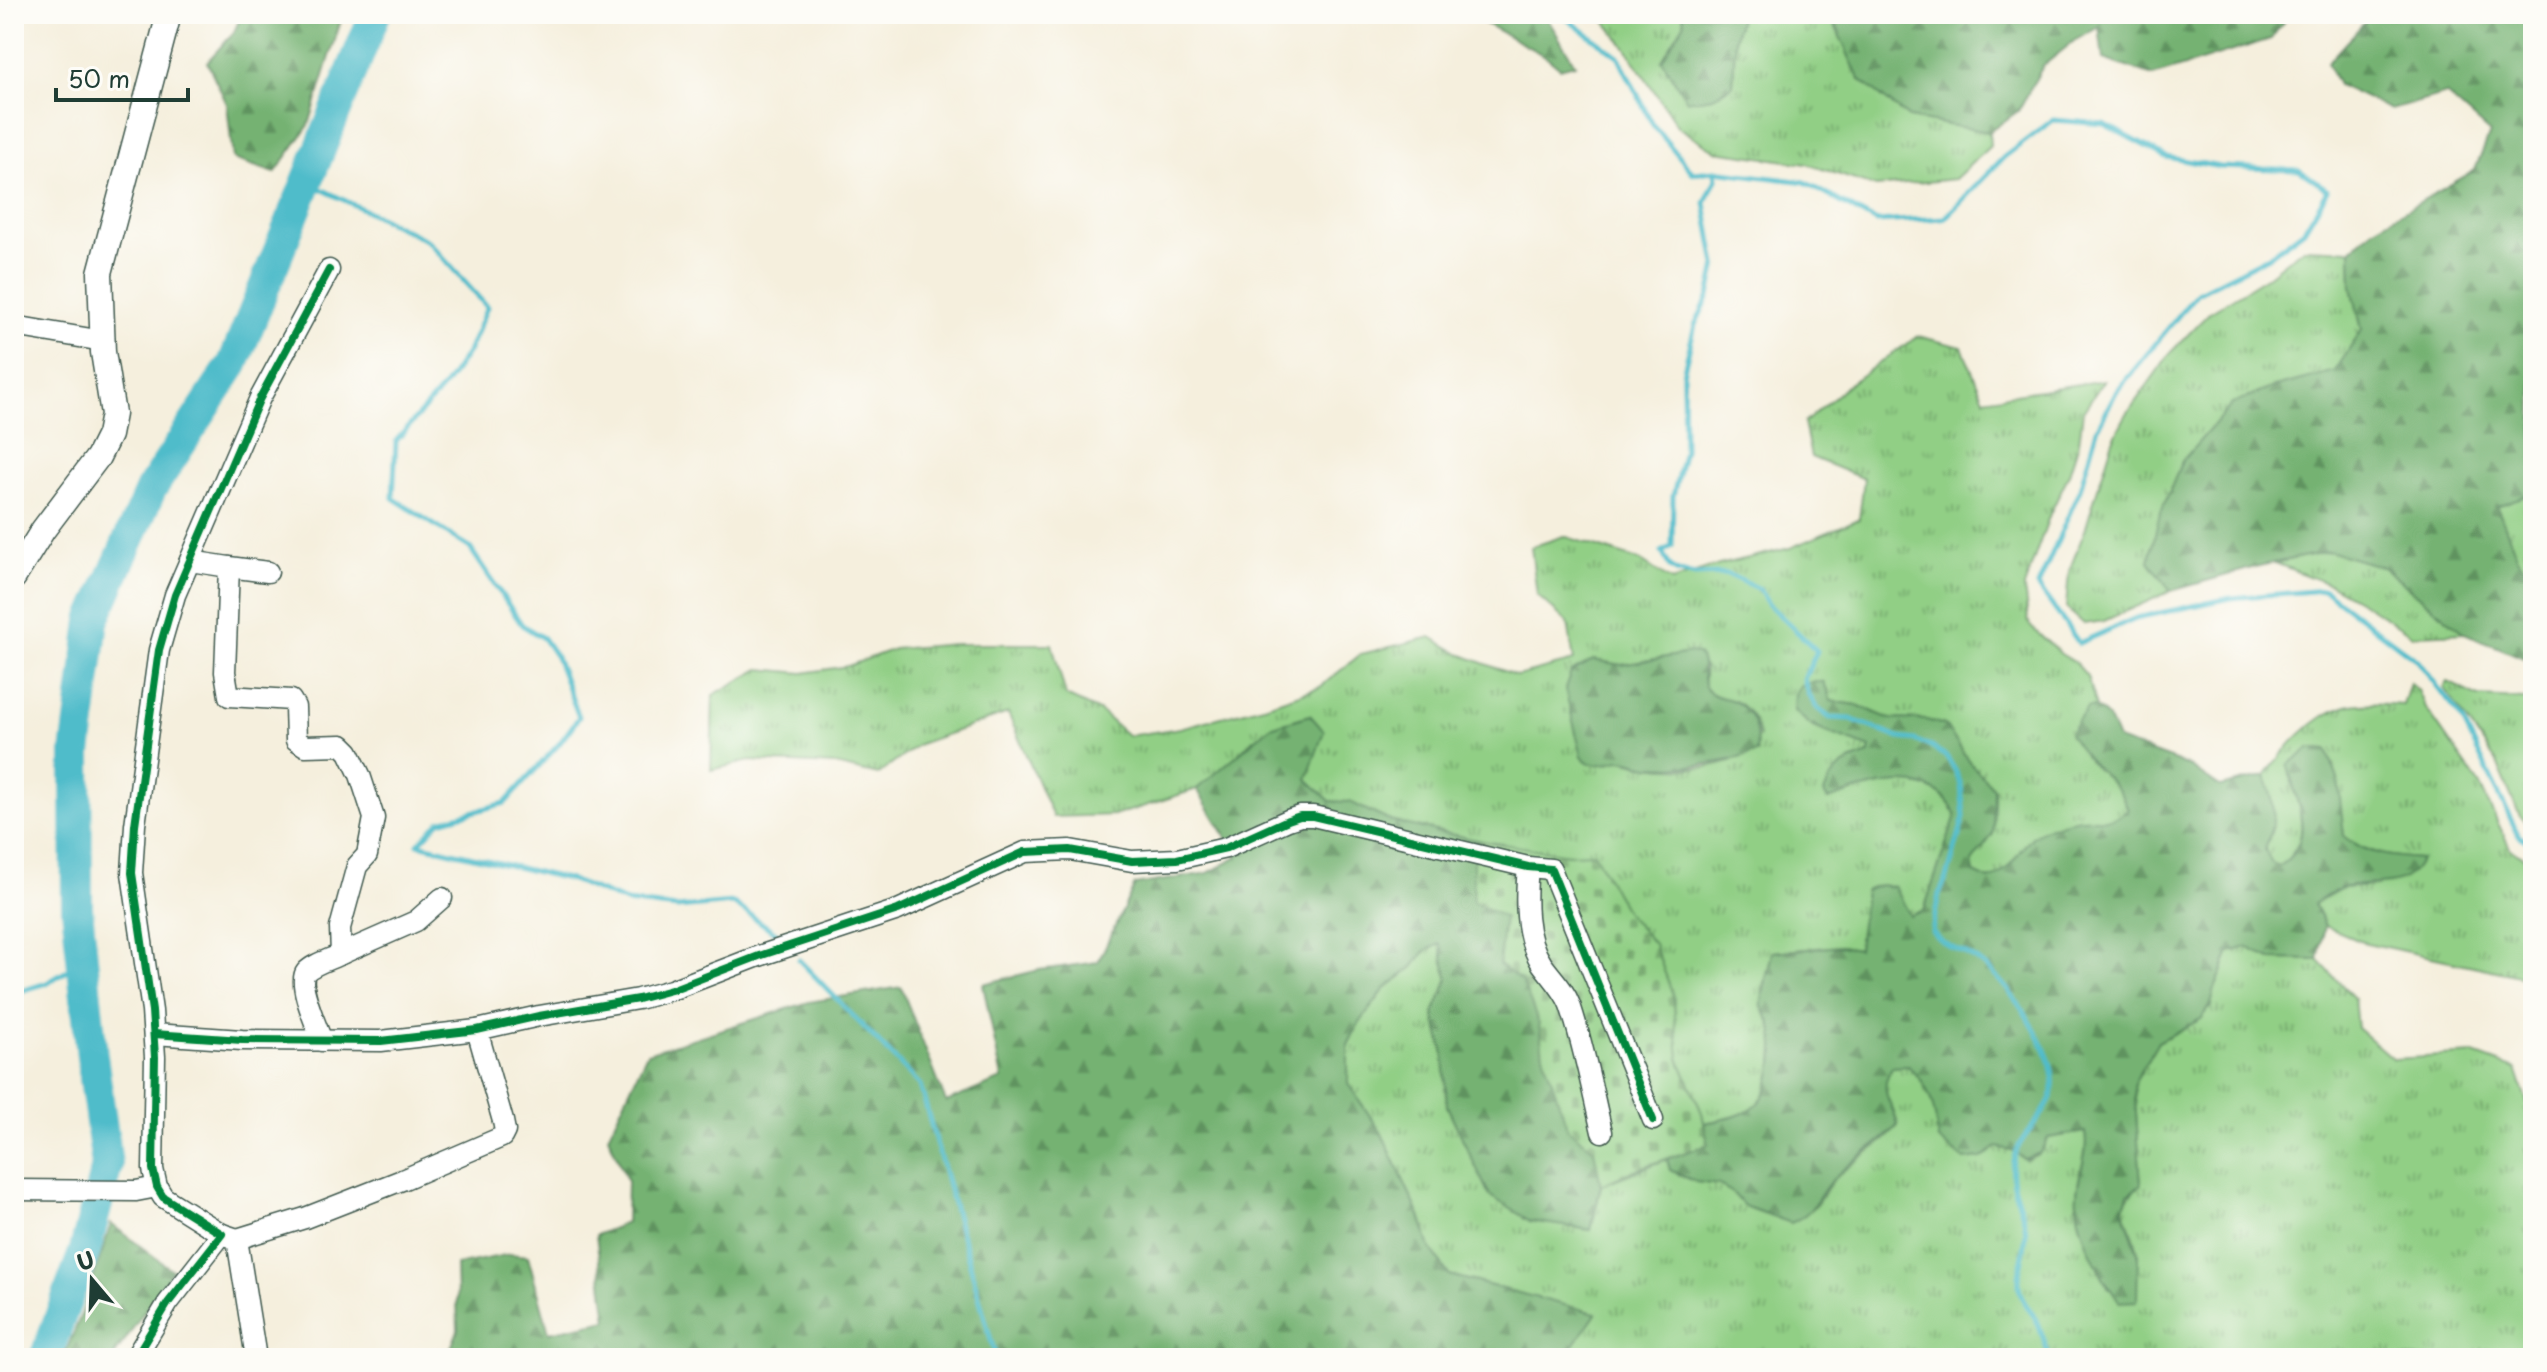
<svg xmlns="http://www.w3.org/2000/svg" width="2547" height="1372" font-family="'Playpen Sans',sans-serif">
	<defs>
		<pattern id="grass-tufts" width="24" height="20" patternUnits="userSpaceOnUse" patternTransform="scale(2)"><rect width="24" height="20" fill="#91cf85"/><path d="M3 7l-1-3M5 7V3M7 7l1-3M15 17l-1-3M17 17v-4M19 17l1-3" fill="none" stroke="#76a96e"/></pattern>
		<pattern id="forest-firs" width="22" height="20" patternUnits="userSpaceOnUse" patternTransform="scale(2)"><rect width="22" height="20" fill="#74b272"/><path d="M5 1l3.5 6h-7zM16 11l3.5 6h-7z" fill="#5f925e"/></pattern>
		<pattern id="cemetery-stones" width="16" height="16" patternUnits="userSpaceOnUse" patternTransform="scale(2)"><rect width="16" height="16" fill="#91cf85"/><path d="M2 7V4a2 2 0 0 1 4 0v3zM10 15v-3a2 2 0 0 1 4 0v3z" fill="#76a96e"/></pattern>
	</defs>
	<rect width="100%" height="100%" fill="#fdfcf7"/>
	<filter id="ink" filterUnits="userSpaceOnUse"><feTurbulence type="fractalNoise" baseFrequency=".0125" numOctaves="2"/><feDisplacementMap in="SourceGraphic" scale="16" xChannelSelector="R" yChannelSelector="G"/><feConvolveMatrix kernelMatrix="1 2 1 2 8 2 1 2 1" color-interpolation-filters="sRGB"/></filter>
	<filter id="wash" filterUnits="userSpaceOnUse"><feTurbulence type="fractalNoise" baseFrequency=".006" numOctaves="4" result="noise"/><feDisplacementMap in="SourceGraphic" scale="32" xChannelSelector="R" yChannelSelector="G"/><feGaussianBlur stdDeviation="1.8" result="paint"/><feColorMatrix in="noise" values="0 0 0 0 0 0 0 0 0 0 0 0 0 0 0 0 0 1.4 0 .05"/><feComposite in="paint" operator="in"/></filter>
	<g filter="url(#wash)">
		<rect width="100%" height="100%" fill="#f5efdd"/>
		<g fill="url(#grass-tufts)" stroke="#58865c" stroke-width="2" fill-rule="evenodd">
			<path d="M1599,14H1683L1684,24L1662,60L1733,85L1735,37L1741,14H1830L1860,79L1909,118L1989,132L1990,146L1955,179L1876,187L1807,164L1716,151L1678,127L1624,45Z"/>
			<path d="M2303,248L2351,250L2352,287L2362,330L2335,372L2271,388L2149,561L2171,591L2104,621L2084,624L2066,608L2069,571L2085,530L2113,440L2126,415L2171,352L2210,312L2266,277Z"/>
			<path d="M1918,336L1962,347L1984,399L2104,380L2083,411L2079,442L2069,474L2050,514L2024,587L2028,620L2031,627L2061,654L2076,663L2087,676L2096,707L2087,708L2089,761C2107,776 2121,788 2128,810L2115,820L2081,819L2034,835L2003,874L1989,880L1974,873L1972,862L1993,834L1994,789L1971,764L1945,725L1926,720L1890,719L1857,705L1830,701L1814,727L1870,747L1869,754L1852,760L1828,799C1870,786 1932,764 1956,815L1924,910L1910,916L1895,887L1865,891L1858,949L1841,946L1772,952C1770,965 1760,995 1762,1007C1763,1012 1769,1017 1771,1023C1777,1043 1774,1084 1760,1101C1748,1116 1722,1120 1704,1123L1702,1113L1679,1059L1673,995L1654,944L1627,914L1594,854C1531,856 1455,838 1394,822C1368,815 1360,803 1330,801L1307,779L1311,766L1253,739L1230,763L1197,789L1117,815L1053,817L1008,713L919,744L878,775L835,765L750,761L711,770L713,695L760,669L803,673L848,666L894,649L955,644H1052L1066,696L1101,712L1128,736L1180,728L1267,705L1320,687L1361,654L1431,637L1460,654L1517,676L1574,661L1568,623L1537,595L1531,547L1564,536L1641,561L1672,581L1719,565L1790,548L1859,519L1864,479L1811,457L1804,423L1848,385ZM1689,653L1705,668L1703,685C1720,708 1750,692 1759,736C1750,744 1740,757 1730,761C1700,772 1652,770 1623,760L1594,660L1622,665Z"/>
			<path d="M2533,493V583L2517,556L2496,505Z"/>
			<path d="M2329,551L2383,567L2464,633L2413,635L2365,604L2329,584L2275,563Z"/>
			<path d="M2448,682L2478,697L2524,699L2533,703V830L2520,817L2497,763L2444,688Z"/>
			<path d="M2410,683L2418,690L2425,707L2479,784L2510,848L2533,864V979L2362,942L2325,926L2314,904L2342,888L2377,886L2421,859C2393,857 2366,854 2344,836L2334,764L2291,780C2301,811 2312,844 2279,866L2271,863L2265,850L2273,826L2265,776C2285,749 2312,716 2346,706C2364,702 2385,704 2403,705Z"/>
			<path d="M1440,943L1448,979L1434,1015L1444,1054L1447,1106L1489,1194L1530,1221L1591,1229L1601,1185L1667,1159L1670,1170L1696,1182L1719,1185L1733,1193L1744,1206L1791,1223L1816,1205L1835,1177L1887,1138L1898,1126C1892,1100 1876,1093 1892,1067L1908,1066C1931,1086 1935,1110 1939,1140L1981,1158L1997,1147L2012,1150L2026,1160L2040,1153L2048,1138L2085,1132C2089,1154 2078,1172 2077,1194C2074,1226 2096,1260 2109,1289L2137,1300C2136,1285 2138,1270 2138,1254C2137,1224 2106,1210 2141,1185L2134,1083L2158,1042L2201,1019L2211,1006L2214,991L2230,952L2247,947L2271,959L2318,960L2354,998L2357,1028L2393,1059L2474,1054L2516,1069L2528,1105L2533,1108V1358H1565L1595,1313L1449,1275L1430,1248L1420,1216L1381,1132L1348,1084V1045L1357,1027L1384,990L1413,967L1425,951Z"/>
		</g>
		<g fill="url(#forest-firs)" stroke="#4a7853" stroke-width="2">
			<path d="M242,14H343L309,125L275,173L233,159L227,104L207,62L234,32Z"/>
			<path d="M1468,14H1538L1547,18L1575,64L1560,68L1547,57Z"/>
			<path d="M1683,14H1741L1735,37L1733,85L1713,97L1687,101L1662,60L1684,24Z"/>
			<path d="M1830,14H2289L2271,39L2153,76L2103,59L2099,27L2074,41L2043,66L2018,111L1989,132L1909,118L1859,79Z"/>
			<path d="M2372,14H2533V493L2497,506L2517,556L2533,583V662L2464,633L2383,567L2329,551L2259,566L2171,591L2149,561L2159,517L2182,461L2232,404L2271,388L2335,371L2362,330L2352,287L2351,250L2373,229L2475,170L2490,133L2446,94L2391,110L2338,85L2327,63Z"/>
			<path d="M1689,653L1698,654C1707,667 1699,681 1707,690C1713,697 1722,697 1731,700C1754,708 1759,732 1756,753C1721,764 1688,769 1652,766C1642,766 1631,760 1622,760C1605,761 1596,772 1582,757L1565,689L1571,672L1593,660L1622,665Z"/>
			<path d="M1815,681L1824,682L1831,701L1857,705L1890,719L1926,720L1945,725L1971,764L1994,789L1993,834L1972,862L1974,873L1989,880C2015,870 2018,845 2038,833C2050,826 2067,821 2080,819C2102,817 2108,825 2128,810C2121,786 2105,778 2089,760C2082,752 2075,743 2069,734L2087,708C2107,706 2111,724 2118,740L2189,766L2220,787L2265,776C2277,809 2276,817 2265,850L2272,863L2279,866C2320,839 2294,801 2288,765L2310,748L2327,750L2338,779L2344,836C2366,855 2393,857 2421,859C2404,895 2372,879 2342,888C2333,891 2322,899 2314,904L2325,926L2318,960L2271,959L2247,947L2230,952L2214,991L2211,1006L2201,1019L2158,1042L2134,1083L2141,1185L2128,1194L2123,1209L2138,1253L2137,1301L2120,1302C2100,1277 2074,1226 2077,1193C2079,1171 2089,1154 2085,1132L2048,1138L2040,1153L2024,1159L2012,1150L1997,1147L1981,1158L1965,1160L1939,1140C1935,1110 1931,1086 1908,1066L1892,1067C1877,1093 1892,1100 1898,1125C1879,1146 1853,1158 1834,1178C1815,1197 1819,1210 1791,1223L1744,1206L1733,1193L1719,1185L1696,1182L1670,1170L1667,1159L1708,1144L1704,1123C1722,1120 1748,1116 1760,1101C1774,1084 1777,1043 1771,1023C1769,1017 1763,1012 1762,1006C1761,997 1770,963 1772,952L1841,946L1858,949L1865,891L1880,885L1895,887L1910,916L1924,910L1956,815C1933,764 1870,786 1828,800L1824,793C1833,769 1845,762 1869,754L1870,748L1813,727L1794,711L1795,694L1799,687Z"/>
			<path d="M1310,715L1324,731L1307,779L1330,801L1350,802L1390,821L1482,841L1473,863L1504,917L1499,965L1522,981L1539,1024L1543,1054L1568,1129L1594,1149L1601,1185L1591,1230L1530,1221L1489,1195L1447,1106L1444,1054L1434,1014L1448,979L1440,944L1425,951L1413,967L1384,990L1357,1027L1348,1045V1084L1381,1132L1420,1216L1430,1248L1449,1275L1596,1313L1565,1358H447L458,1330L456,1265L510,1254L528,1256L549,1332L607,1320L596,1235L626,1223L627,1180L608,1136L647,1053L809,1002L901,987L946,1102L1002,1079L983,984L1039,970L1098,962L1135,885L1208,873L1238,857L1197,789L1270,727Z"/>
			<path d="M111,1224L172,1270L113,1358H63L82,1313Z"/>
		</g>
		<path fill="url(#cemetery-stones)" stroke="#58865c" stroke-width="2" d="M1482,841L1568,854L1594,853L1627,914L1654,944L1673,995L1679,1059L1702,1113L1708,1144L1635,1170L1601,1185L1594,1149L1568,1129L1543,1054L1539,1024L1522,981L1499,965L1504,917L1473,902V863Z"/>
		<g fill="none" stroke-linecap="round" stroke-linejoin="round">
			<g stroke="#50bcca" stroke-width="5">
				<path d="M1560,14L1618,56L1653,125L1693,173L1715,171L1805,182L1876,222L1945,218L2004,157L2053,120L2104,124L2166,157L2220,167L2299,170L2328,190L2304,230L2268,257L2197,293L2116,392L2097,429L2080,489L2038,586L2079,643L2136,618L2231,598L2324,590L2418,661L2462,719L2519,836L2533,845"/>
				<path d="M1715,171L1716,179L1705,203L1716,265L1709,296L1695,325L1683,374L1684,450L1673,496L1672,546L1662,552L1670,567L1676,571L1692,575L1727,574L1759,589L1768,604L1817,651L1804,679L1808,694L1817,708L1830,718L1851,719L1899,738L1915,740L1931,747L1946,756L1955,770L1961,785L1964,817L1947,878L1939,894L1932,931C1945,949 1959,948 1977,960C2005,980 2036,1025 2048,1057C2070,1113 2018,1123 2012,1166C2009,1187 2022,1205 2025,1225C2029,1248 2015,1270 2020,1292C2022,1302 2030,1309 2035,1318C2042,1330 2045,1345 2050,1358"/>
				<path d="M307,182L428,241L487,307L469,350L446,384L396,441L393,498L470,548L522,625L543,638L556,657L579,717L559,744L505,803L440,821L418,844L571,880L626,902L677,908L733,903L783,938"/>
				<path d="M799,960L920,1085L996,1358"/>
				<path d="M14,993L47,983L82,962"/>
			</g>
			<path stroke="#50bcca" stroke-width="32" d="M45,1358L85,1250L107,1165L92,1056L77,908L76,753L93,621L151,489L233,364L375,14"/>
		</g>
	</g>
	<g filter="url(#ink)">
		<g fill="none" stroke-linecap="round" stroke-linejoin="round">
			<defs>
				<g id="minor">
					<path d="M14,326L103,341"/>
					<path d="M190,561L229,567L225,672L229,696L291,700L295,707L296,740L305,746L342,745L349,752L360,775L374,818L367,855L357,866L340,928L341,954C331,959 313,964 306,972C297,983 317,1027 322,1041"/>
					<path d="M229,567L268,572"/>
					<path d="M1528,867C1525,899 1524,937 1542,964C1552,978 1564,989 1570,1005C1584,1046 1592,1090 1602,1132"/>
					<path d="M341,954L416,921L442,898"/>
					<path d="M154,1034L242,1040L381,1041L477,1030L539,1016L638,999L671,990L759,956L898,910L1025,852L1070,850L1132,861L1177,859L1226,848L1288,820L1300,816H1313L1528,867L1551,869L1653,1120"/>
					<path d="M14,1190L136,1191L157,1187"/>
					<path d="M222,1234L237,1239L305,1218L402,1180L502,1137L505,1131L503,1121L477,1030"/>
					<path d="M237,1239L256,1358"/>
					<path d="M135,1358L168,1303L222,1234L163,1197L157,1187L153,1169L155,1057L152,1011L132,873L135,825L159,650L175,595L260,398L329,270"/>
				</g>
				<path id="tertiary" d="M14,577L43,530L98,457L109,435L113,414L103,352L100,273L169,14"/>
			</defs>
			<use href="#minor" stroke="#3f584d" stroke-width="23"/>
			<use href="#tertiary" stroke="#3f584d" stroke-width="27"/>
			<use href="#minor" stroke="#fff" stroke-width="20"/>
			<use href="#tertiary" stroke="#fff" stroke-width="24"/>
			<defs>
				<g id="cycleway">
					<path d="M154,1034L242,1040L381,1041L477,1030L539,1016L638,999L671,990L759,956L898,910L1025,852L1070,850L1132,861L1177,859L1226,848L1288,820L1300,816H1313L1528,867L1551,869L1653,1120"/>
					<path d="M135,1358L168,1303L222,1234L163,1197L157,1187L153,1169L155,1057L152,1011L132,873L135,825L159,650L175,595L260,398L329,270"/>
				</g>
			</defs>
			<use href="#cycleway" stroke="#fdfcf7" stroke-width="13"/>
			<use href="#cycleway" stroke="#00873e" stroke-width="8"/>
		</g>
	</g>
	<rect width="2547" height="1372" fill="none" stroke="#fdfcf7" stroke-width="48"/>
	<g transform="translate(92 1280) rotate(341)" stroke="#fdfcf7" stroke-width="6" paint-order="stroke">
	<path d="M0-6L14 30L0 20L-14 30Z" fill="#1f3d34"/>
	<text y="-12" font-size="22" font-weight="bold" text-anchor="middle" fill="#1f3d34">U</text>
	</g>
	<path d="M56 88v12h132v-12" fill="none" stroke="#1f3d34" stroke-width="4"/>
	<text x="68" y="88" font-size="24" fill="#1f3d34" stroke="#fdfcf7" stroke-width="6" paint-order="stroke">50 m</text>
</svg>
